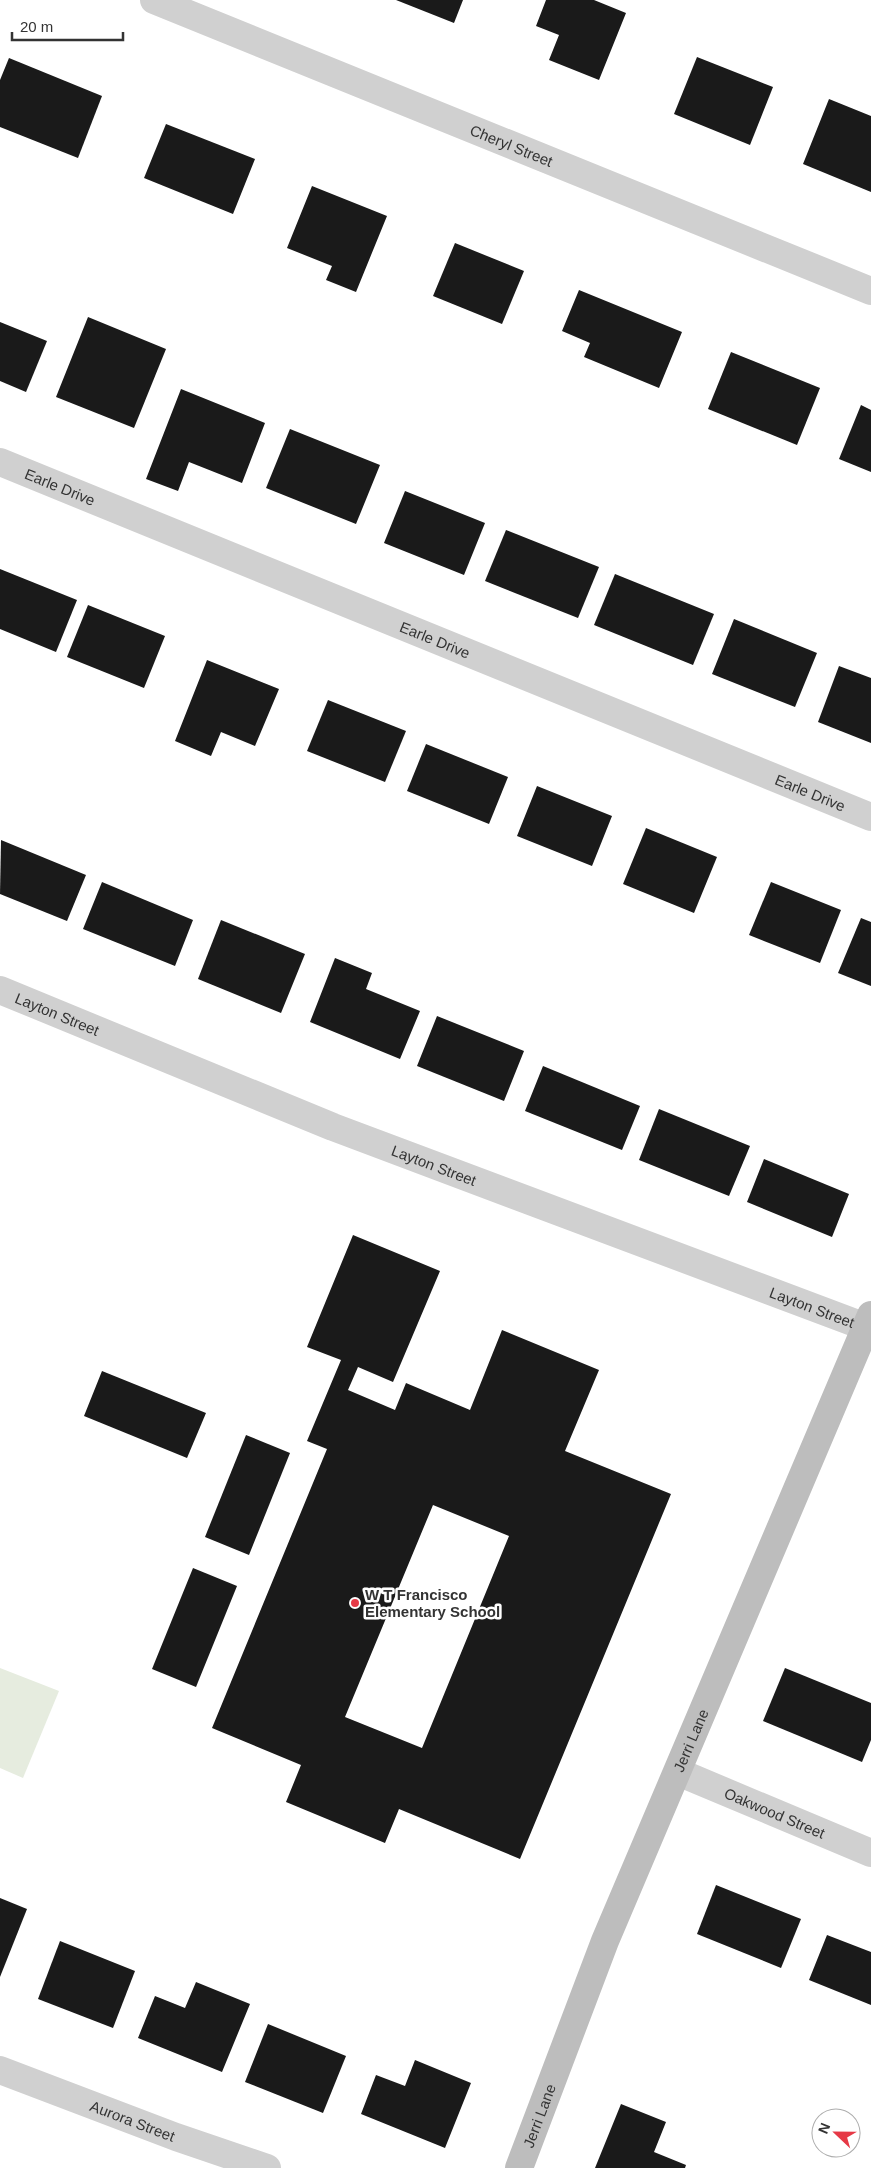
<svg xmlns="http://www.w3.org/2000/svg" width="871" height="2168" font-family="Helvetica,sans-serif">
	<rect width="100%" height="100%" fill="#fff"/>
	<path fill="#e6ecdf" d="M0,1668L59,1691L23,1778L0,1768Z"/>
	<g fill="#1a1a1a" fill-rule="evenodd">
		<path d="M396,0H463L454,23Z"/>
		<path d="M546,0H594L626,13L599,80L549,60L559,35L536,26Z"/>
		<path d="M697,57L773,87L750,145L674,114Z"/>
		<path d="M9,58L102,96L78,158L0,127V80Z"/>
		<path d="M829,99L871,116V192L803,164Z"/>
		<path d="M166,124L255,159L233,214L144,178Z"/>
		<path d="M312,186L387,216L356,292L326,280L332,266L287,248Z"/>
		<path d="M455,243L524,271L502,324L433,296Z"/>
		<path d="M579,290L682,332L659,388L584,357L590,343L562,331Z"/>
		<path d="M88,317L166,349L134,428L56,397Z"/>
		<path d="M0,322L47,341L26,392L0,381Z"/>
		<path d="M731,352L820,388L797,445L708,409Z"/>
		<path d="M181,389L265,423L242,483L189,462L178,491L146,479Z"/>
		<path d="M861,405L871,410V472L839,459Z"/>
		<path d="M290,429L380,465L356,524L266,488Z"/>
		<path d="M405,491L485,523L464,575L384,543Z"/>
		<path d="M506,530L599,567L578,618L485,581Z"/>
		<path d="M0,569L77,600L56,652L0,629Z"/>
		<path d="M615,574L714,614L693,665L594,625Z"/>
		<path d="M88,605L165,636L144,688L67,657Z"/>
		<path d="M734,619L817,653L795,707L712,674Z"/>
		<path d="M207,660L279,689L255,746L221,732L211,756L175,741Z"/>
		<path d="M839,666L871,678V743L818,722Z"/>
		<path d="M328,700L406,731L385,782L307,751Z"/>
		<path d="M426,744L508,777L489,824L407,791Z"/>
		<path d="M537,786L612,816L592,866L517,836Z"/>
		<path d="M646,828L717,857L694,913L623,884Z"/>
		<path d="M1,840L86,875L67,921L0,894Z"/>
		<path d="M102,882L193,920L175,966L83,929Z"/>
		<path d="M771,882L841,910L820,963L749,935Z"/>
		<path d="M861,918L871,922V986L838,973Z"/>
		<path d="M221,920L305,954L281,1013L198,979Z"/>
		<path d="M335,958L372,973L366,989L420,1011L400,1059L310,1022Z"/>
		<path d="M437,1016L524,1051L504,1101L417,1066Z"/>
		<path d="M543,1066L640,1106L622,1150L525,1111Z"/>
		<path d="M659,1109L750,1146L729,1196L639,1160Z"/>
		<path d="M764,1159L849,1194L832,1237L747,1202Z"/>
		<path d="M353,1235L440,1271L393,1382L358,1367L348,1390L395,1410L406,1383L470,1410L502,1330L599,1370L565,1451L671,1494L520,1859L399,1809L385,1843L286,1802L301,1765L212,1728L327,1449L307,1441L341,1360L307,1347ZM433,1505L509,1536L422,1748L345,1717Z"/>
		<path d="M102,1371L206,1413L187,1458L84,1416Z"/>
		<path d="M246,1435L290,1453L249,1555L205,1537Z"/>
		<path d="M193,1568L237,1586L196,1687L152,1669Z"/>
		<path d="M785,1668L871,1703V1740L862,1762L763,1721Z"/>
		<path d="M716,1885L801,1919L781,1968L697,1934Z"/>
		<path d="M0,1898L27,1909L0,1977Z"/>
		<path d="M827,1935L871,1952V2005L809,1980Z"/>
		<path d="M60,1941L135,1971L113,2028L38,1999Z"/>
		<path d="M196,1982L250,2004L222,2072L138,2038L155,1996L185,2008Z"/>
		<path d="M268,2024L346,2056L323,2113L245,2082Z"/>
		<path d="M415,2060L471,2083L445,2148L361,2114L376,2075L405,2086Z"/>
		<path d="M621,2104L666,2122L654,2152L686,2165L685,2168H595Z"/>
	</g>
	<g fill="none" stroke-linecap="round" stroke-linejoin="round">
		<g stroke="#d0d0d0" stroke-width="28">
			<path id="s1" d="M154,0L871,291"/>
			<path id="s2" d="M0,462L871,817"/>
			<path id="s3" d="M0,990L333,1127L871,1329"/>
			<path id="s4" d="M678,1772L871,1853"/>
			<path id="s5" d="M0,2070L176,2137L267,2168"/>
		</g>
		<path stroke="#bdbdbd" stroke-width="28" id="s6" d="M519,2168L605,1941L871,1315"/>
	</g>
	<circle fill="#e63946" stroke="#fff" stroke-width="2" cx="355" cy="1603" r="5"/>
	<g text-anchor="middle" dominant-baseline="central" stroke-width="5" stroke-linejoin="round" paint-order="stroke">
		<g font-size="15" fill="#333" stroke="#fff">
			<text stroke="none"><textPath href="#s1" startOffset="386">Cheryl Street</textPath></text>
			<text stroke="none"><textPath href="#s2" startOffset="65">Earle Drive</textPath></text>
			<text stroke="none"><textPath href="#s2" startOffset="470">Earle Drive</textPath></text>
			<text stroke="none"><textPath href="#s2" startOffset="875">Earle Drive</textPath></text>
			<text stroke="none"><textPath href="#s3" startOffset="62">Layton Street</textPath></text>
			<text stroke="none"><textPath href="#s3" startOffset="468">Layton Street</textPath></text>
			<text stroke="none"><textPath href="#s3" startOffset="872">Layton Street</textPath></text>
			<text stroke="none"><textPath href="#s6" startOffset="461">Jerri Lane</textPath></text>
			<text stroke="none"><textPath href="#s4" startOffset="105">Oakwood Street</textPath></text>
			<text stroke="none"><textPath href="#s6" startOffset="56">Jerri Lane</textPath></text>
			<text stroke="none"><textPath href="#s5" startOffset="142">Aurora Street</textPath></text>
		</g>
		<g font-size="15" font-weight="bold" fill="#333" stroke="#fff" text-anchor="start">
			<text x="365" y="1594">W T Francisco<tspan x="365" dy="17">Elementary School</tspan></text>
		</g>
	</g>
	<g transform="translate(836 2133) rotate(292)"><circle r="24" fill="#ffffff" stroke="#adadad"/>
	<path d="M0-4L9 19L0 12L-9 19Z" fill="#e63946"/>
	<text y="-8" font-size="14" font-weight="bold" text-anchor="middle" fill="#333333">N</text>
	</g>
	<path d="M12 32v8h111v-8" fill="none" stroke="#333333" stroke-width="2.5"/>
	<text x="20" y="32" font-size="15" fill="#333333" stroke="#ffffff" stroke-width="4" paint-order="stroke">20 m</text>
</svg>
